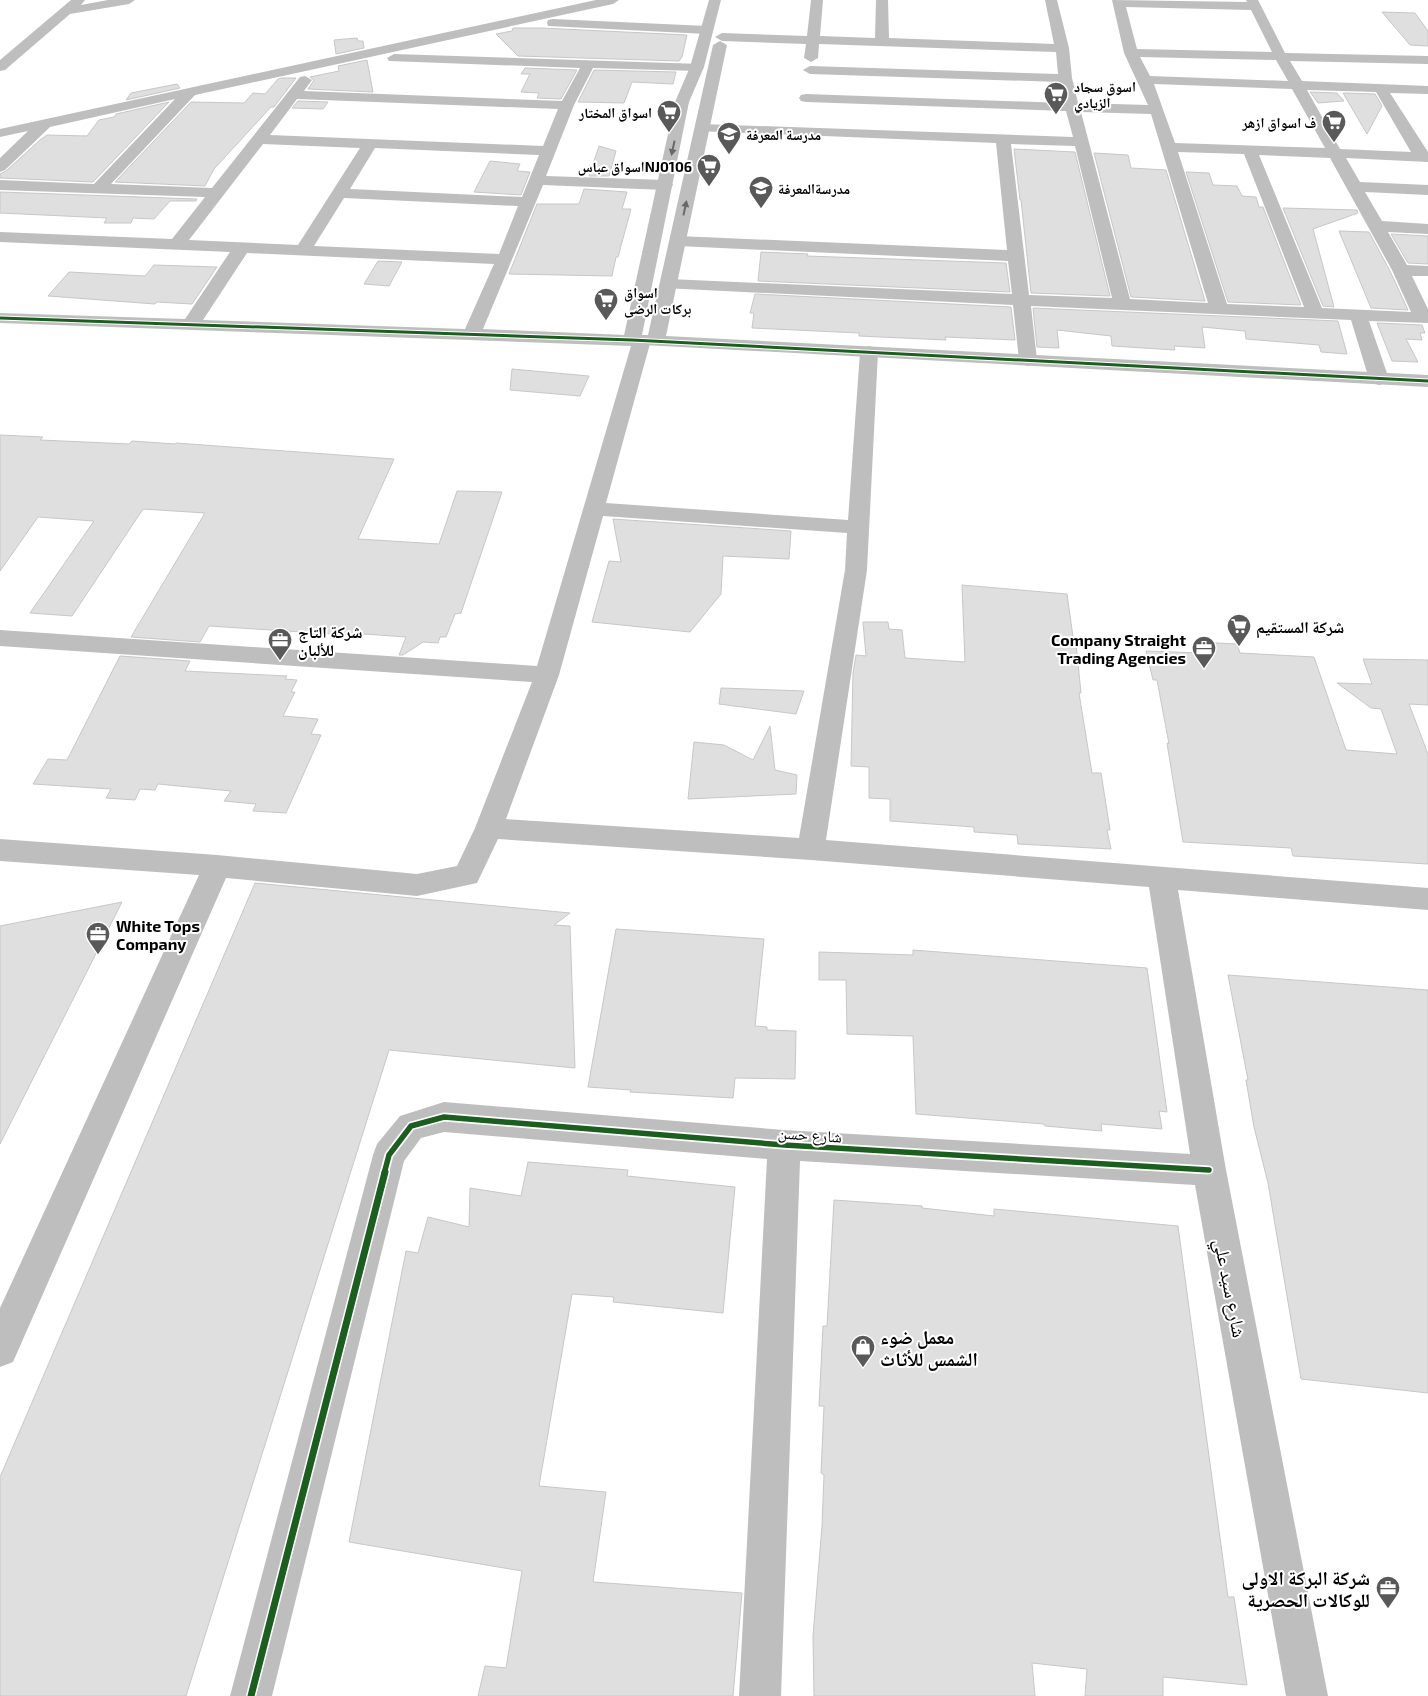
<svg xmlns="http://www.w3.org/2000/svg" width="1428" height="1696" font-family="'Exo 2','Noto Naskh Arabic',sans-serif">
	<rect width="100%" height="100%" fill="#fff"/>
	<g fill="#dfdfdf" stroke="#c7c7c7">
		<path d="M1382,12L1415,13L1428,31V46L1410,45Z"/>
		<path d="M513,28H542L687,35L682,57L679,61L518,56L496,34L512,31Z"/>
		<path d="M357,38L358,41H363L364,48L336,54L334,40Z"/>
		<path d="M367,60L373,92L308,89L314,80L310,77L339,71L338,66Z"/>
		<path d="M525,68L577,70L561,99L537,98L539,93L521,92L530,74H521Z"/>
		<path d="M594,70L676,72L673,84L632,82L624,103L578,102Z"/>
		<path d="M282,78H296L274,107H271L214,169L205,186L115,182L191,102L244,103L253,93L265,94L278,79Z"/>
		<path d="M177,84L180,88L126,100L131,93Z"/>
		<path d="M1310,92L1337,93L1344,101L1318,103Z"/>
		<path d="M1343,93L1375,94L1382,106L1367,134Z"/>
		<path d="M298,101L328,102L323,109L292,108Z"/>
		<path d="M169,102L93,182L0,178V174L6,171L40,140L47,135L87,136L99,120L114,117L116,114Z"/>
		<path d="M599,146L616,151L609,176H589Z"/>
		<path d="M1014,149L1075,152L1110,296L1031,293L1021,200H1020Z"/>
		<path d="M1094,153L1128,155L1131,168L1166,170L1205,301L1131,297Z"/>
		<path d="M490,161L520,164L517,171L530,172L521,195L474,192Z"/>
		<path d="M1186,172L1209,173L1213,185L1237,186L1242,196L1256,197L1259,207H1263L1301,305L1228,302Z"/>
		<path d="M584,189L627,192L622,209H631L618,257H616L612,276L509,274L537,204H579Z"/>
		<path d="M0,192L197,199L196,201H170L154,219L133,218L131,223H104L107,218L0,213Z"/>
		<path d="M1283,208L1357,210L1358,213L1313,229L1334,307L1323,306Z"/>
		<path d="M1339,231L1369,232L1390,271L1408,310L1371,308Z"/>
		<path d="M1391,234L1428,236V264L1408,263Z"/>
		<path d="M761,252L808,254L807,256L1006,263L1010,292L758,281Z"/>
		<path d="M378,261L402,262L389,286L364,284Z"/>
		<path d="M154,265L217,267L192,304L157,302L155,304L48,296L69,272L145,276Z"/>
		<path d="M755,294L1011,307L1015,340L945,337L946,340L924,339L859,336V333L752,328L754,313H750Z"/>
		<path d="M1033,308L1338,321L1347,354L1321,352L1319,345L1246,339L1245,331L1202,327L1205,348L1174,346L1175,350L1112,346L1111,336L1057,330L1059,348L1037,347Z"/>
		<path d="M1377,323L1422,325L1425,333H1420L1422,340L1406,339L1418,362L1392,361Z"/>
		<path d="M512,369L589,376L580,396L510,390Z"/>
		<path d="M0,435L43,437L40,440L129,444L132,441L175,444L176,443L394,459L358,539L439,544L457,491L502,492L461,613L455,614L446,637H440L438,643L423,642L403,655H399L406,637L364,634L363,636L209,626L200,642L131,637L205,513L143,509L72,616L30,613L94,521L38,517L0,571Z"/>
		<path d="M613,519L791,531L789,559L723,556L721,594L690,632L592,622L609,561L621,562Z"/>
		<path d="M962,585L1067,594L1074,644H1076L1081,693H1079L1092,773H1101L1110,830H1107L1111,849L1018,844L1017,835L974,832V827L890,821V799L869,798V767L851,766L853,673L856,655L866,656L863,622H888L889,629L902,630L905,658L965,662Z"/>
		<path d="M1198,642L1237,644L1240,653L1314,657L1346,750L1397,754L1381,709L1371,708L1337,683L1372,684L1363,659L1428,660V705L1409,704L1428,754V864L1293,856L1291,848L1183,842L1167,743L1169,744L1157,680H1153L1146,651L1201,653Z"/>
		<path d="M120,656L190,661L185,671L287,676L285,679L297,680L291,692H295L283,716L318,719L311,734L321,735L286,813L253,811L256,804L224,801L231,791L158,784L155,790L140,789L135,800L106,798L111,789L33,784L48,759L67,760Z"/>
		<path d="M721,688L804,691L796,714L719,704Z"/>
		<path d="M770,726L775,770L797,775L796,794L688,799L694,742L724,745L753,760Z"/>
		<path d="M255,883L570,913L554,925L570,926L575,1068L389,1050L186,1696H0V1477Z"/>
		<path d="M122,902L0,1144V926Z"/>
		<path d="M616,929L764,939L755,1026L767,1027V1030L796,1031L795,1079L735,1078L733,1098L630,1092L631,1090L588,1087Z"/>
		<path d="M913,950L1147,968L1167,1112L1159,1111L1162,1129L1101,1124L1102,1131L1045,1126L1044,1124L916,1114L913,1036L847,1034L846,980H819V952L913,955Z"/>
		<path d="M1228,975L1428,990V1393L1301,1379L1268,1183L1254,1127L1246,1080H1248Z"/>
		<path d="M528,1162L628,1170L627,1176L735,1187L723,1313L613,1302L614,1297L572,1294L539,1486L606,1492L593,1582L742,1593L733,1696H478L485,1666L506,1668L522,1571L349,1542L406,1251L418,1253L428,1217L469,1227L470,1188L521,1196Z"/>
		<path d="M834,1200L922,1206V1208L994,1216V1209L1178,1226L1228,1597H1234L1247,1685L1163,1677V1696H1085L1087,1669L1032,1663L1035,1696H814L813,1636L822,1526L824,1475L821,1473L824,1406H819L823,1326H827Z"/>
	</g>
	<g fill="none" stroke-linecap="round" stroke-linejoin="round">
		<g fill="#bebebe" fill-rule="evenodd">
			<path d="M71,0H85L81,5L108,0H135L129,4L70,14L5,70L0,71V60Z"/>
			<path d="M596,0H619L613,4L195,95L111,184L212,188L300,77L305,76L312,80L304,91L562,101L580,68L389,61L387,58L394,54L702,64L704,67L702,70L697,71L593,68L574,105L546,176L665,180L671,182L673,185L671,188L665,190L543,185L483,329L649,336L651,340L606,503L848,520L860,352L862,348L869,346L876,348L878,352L867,570L826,840L1428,888V910L1178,890L1226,1170L1328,1696H1286L1195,1185L800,1161L781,1696H739L767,1159L444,1132L421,1138L404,1161L272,1696H230L373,1155L377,1144L400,1116L444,1102L784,1130L1190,1154L1149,887L811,860L498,839L477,883L417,896L226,878L13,1362L0,1367V1308L199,875L0,861V839L217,855L417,874L457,866L475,828L532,682L0,646V630L537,666L631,346L0,323V313L185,319L230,252L0,242V232L172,239L205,197L0,190V180L94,184L175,99L50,127L5,170L0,172V158L28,131L0,137V129ZM297,99L558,109L543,146L270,135ZM263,144L360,148L298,245L189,240ZM375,148L539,155L522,197L350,189ZM344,198L518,206L499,254L314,246ZM247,253L494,264L465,329L203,320ZM603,516L847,533L845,570L799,838L506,819L559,675Z"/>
			<path d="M811,0H823L820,36L875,38L876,0H888L889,38L1054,44L1045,0H1057L1069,48L1072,78L1078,103L1148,105L1124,53L1112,0L1247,2L1246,0H1258L1285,53L1428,56V64L1290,61L1302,81L1428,86V94L1390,93L1428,152V162L1346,158L1360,182L1428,185V195L1365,192L1382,221L1428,224V234L1388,232L1407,265L1428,266V276H1412L1428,309V323L1369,321L1389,379L1386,383L1379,385L1372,383L1369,379L1351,320L1031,306L1037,360L1035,364L1028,366L1021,364L1019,360L1013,305L663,288L660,284L663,280L669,279L1012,294L1008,261L678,246L672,245L670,241L672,237L678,236L1007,250L996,143L697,131L695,128L697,125L702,124L1073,137L1066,111L806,102L801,101L799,98L801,95L806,94L1064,103L1059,82L810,74L803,70L810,66L1058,74L1056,52L819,44L818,58L811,62L804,58L806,44L722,41L715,37L722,33L807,36ZM1126,7L1251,10L1272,52L1137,49ZM1140,57L1276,60L1288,81L1150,76ZM1154,84L1292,89L1325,148L1175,143ZM1307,90L1376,92L1411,152L1340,149ZM1081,112L1151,114L1208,303L1130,299ZM1011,144L1075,146L1112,298L1029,295ZM1178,152L1244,154L1304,307L1227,304ZM1259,155L1330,158L1392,270L1411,312L1322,308Z"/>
			<path d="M553,19L707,26L713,30L707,34L548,26L547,23L548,20Z"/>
		</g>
		<path fill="#bebebe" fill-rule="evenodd" d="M709,0H721L704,67L689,102L642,335H648L713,45L720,41L727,45L666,336L1428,375V387L625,344L623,340L675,102L690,67Z"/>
		<defs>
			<path id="cycleway-far2" d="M0,318L632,340L1428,381"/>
			<path id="cycleway-far1" d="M384,1174L389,1155L411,1126L444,1117L784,1145L1209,1170"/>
			<path id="cycleway" d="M251,1696L385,1172"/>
		</defs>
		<use href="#cycleway-far2" stroke="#fff" stroke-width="5"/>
		<use href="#cycleway-far1" stroke="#fff" stroke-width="9"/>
		<use href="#cycleway" stroke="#fff" stroke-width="10"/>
		<use href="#cycleway-far2" stroke="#1b5e20" stroke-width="3"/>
		<use href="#cycleway-far1" stroke="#1b5e20" stroke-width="5.5"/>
		<use href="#cycleway" stroke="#1b5e20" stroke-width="7"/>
	</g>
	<defs><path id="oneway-solid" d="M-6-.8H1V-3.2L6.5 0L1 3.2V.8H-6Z" transform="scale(1.25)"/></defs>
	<g fill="#686868">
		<use href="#oneway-solid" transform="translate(673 148) rotate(102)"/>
		<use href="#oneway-solid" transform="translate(685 208) rotate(-78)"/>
	</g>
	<defs>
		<symbol id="supermarket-pin" viewBox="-11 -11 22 30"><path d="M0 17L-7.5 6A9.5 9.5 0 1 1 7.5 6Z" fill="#595959" stroke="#fff"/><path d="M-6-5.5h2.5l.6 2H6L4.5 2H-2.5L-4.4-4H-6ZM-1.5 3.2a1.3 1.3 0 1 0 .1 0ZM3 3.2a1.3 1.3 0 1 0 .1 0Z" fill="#fff"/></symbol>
		<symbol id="school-pin" viewBox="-11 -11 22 30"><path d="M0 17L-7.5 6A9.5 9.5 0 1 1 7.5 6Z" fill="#595959" stroke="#fff"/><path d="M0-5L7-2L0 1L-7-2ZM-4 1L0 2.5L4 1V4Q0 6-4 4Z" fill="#fff"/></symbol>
		<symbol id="office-pin" viewBox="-11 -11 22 30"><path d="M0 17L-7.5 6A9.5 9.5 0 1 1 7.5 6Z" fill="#595959" stroke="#fff"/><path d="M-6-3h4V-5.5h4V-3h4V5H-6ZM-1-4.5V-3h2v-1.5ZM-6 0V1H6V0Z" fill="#fff"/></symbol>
		<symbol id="shop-pin" viewBox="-11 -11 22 30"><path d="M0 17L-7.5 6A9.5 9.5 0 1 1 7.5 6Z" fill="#595959" stroke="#fff"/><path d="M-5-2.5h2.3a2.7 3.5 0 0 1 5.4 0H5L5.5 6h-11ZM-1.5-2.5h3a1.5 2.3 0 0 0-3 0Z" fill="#fff"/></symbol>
	</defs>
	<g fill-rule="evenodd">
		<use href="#supermarket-pin" x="1042" y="80" width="28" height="38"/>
		<use href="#supermarket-pin" x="655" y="98" width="28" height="38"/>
		<use href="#supermarket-pin" x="1320" y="108" width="28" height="38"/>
		<use href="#school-pin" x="715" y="120" width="28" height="38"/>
		<use href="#supermarket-pin" x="695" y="152" width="28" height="38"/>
		<use href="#school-pin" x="747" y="174" width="28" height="38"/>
		<use href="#supermarket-pin" x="592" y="286" width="28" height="38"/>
		<use href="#supermarket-pin" x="1225" y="612" width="28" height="38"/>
		<use href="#office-pin" x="266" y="626" width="28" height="38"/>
		<use href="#office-pin" x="1190" y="634" width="28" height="38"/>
		<use href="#office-pin" x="84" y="920" width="28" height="38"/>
		<use href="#shop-pin" x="849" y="1333" width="28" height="38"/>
		<use href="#office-pin" x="1374" y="1574" width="28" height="38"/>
	</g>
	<g text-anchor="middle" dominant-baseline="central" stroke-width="4" stroke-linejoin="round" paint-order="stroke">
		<g font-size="14" font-weight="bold" fill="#000" stroke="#fff" text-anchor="start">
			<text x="1074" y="86">اسوق سجاد<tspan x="1074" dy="16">الزيادي</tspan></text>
			<text x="652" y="112" text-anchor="end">اسواق المختار</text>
			<text x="1316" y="122" text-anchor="end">ف اسواق ازهر</text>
			<text x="746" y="134">مدرسة المعرفة</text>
			<text x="692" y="166" text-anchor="end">اسواق عباسNJ0106</text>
			<text x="778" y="188">مدرسةالمعرفة</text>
			<text x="624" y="292">اسواق<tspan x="624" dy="16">بركات الرضى</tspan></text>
		</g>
		<g font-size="16" font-weight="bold" fill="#000" stroke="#fff" text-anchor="start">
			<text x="1256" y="626">شركة المستقيم</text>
			<text x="298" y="631">شركة التاج<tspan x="298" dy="18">للألبان</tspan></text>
			<text x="1186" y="639" text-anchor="end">Company Straight<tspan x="1186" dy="18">Trading Agencies</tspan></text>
			<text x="116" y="925">White Tops<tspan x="116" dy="18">Company</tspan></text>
		</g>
		<g font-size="16" fill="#000" stroke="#fff">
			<text transform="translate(810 1134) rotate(4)">شارع حسن</text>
		</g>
		<g font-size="19" fill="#000" stroke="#fff">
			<text transform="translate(1231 1288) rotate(79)">شارع سيد علي</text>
		</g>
		<g font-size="19" font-weight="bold" fill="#000" stroke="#fff" text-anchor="start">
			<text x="880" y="1336">معمل ضوء<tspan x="880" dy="22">الشمس للأثاث</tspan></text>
			<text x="1370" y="1577" text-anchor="end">شركة البركة الاولى<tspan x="1370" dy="22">للوكالات الحصرية</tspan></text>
		</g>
	</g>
</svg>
